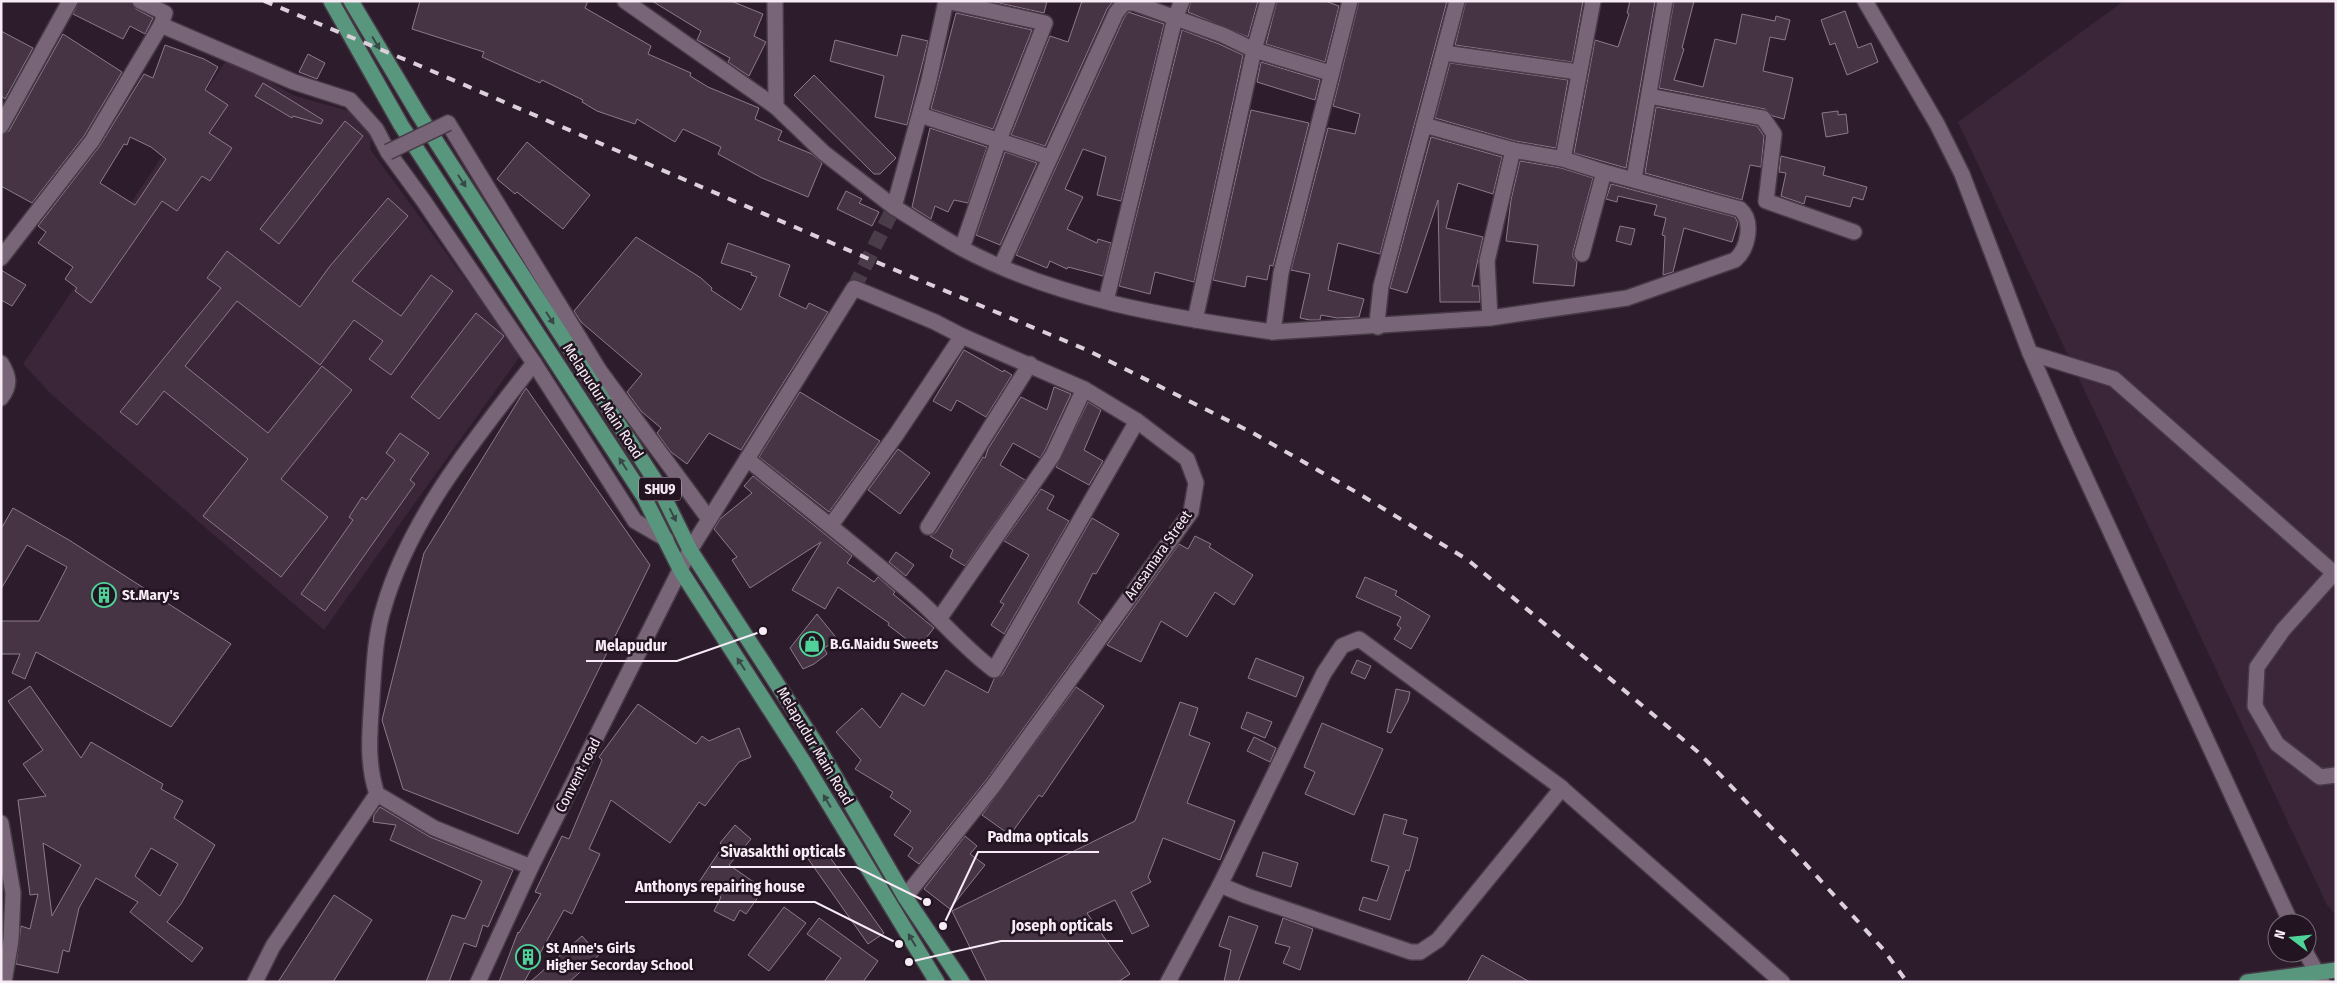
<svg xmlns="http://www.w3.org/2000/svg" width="2337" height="983" font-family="'Fira Sans Condensed',sans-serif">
	<rect width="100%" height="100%" fill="#2d1d2c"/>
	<g fill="#3a2539">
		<path d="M2124,1H2336V915L2327,905L1958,122Z"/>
		<path d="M228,58L295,96L352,112L372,131L370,149L521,355L324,630L52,395L23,364Z"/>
	</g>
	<g fill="#463444" stroke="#8d798b" fill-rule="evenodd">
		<path d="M79,1H131L136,9L153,18L145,34L130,26L123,39L73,14Z"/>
		<path d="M420,1H588L585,8L651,46L648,54L691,73L690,76L708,87L759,108L755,119L782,131L778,140L812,154L822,163L808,197L762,178L718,154L721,147L683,129L675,142L637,119L635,124L597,111L582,102L583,100L542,80L540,83L482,57L484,52L412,29Z"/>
		<path d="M652,1H731L763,14L754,36L766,42L749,76L728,62L730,58L697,40L701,31Z"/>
		<path d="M990,1H1047L1044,13Z"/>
		<path d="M1082,1H1113L1107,9L1045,146L1011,135L1050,36L1068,42Z"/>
		<path d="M1191,1H1258L1248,37L1188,12Z"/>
		<path d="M1277,1H1325L1339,6L1325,62L1266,44Z"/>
		<path d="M1359,1H1447L1380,254L1338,243L1328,290L1364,299L1359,317L1337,318L1321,315L1320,320H1310L1300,318L1310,274L1291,270L1328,128L1355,134L1360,114L1333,106Z"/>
		<path d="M1466,1H1583L1572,62L1455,45Z"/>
		<path d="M1630,1H1655L1626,168L1574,153L1595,40L1618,47L1629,14L1627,13Z"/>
		<path d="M1674,1H1694L1682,48L1684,49L1674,80L1703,87L1715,39L1736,44L1742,14L1775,21L1776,16L1790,20L1785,40L1770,37L1763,71L1793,78L1784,119L1773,116L1765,109L1659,88Z"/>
		<path d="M1845,11L1858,48L1871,43L1878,62L1847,75L1835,43L1830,45L1821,20Z"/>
		<path d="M1128,12L1164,24L1121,201L1097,195L1106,157L1083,149L1065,189L1083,197L1067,229L1097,243L1098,239L1111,243L1103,276L1068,267L1067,269L1050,261L1047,268L1016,255L1124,18Z"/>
		<path d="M956,13L1032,30L993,129L931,109Z"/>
		<path d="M1182,30L1219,44L1243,55L1194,282L1155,272L1150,294L1119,286Z"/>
		<path d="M1,31L33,48L5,99L1,96Z"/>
		<path d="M63,34L122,72L84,136L32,203L1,186V135L9,131Z"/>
		<path d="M902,35L928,41L907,125L875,117L884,76L830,61L835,40L897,56Z"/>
		<path d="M165,45L204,59L218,67L205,90L228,105L209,133L232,148L210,181L202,176L177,211L162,201L91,303L75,291L77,288L65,279L73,267L38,243L46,232L38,226L99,147L144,74L153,78ZM130,137L151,147L166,159L135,205L100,183L124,144L127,145Z"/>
		<path d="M308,54L325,63L317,79L299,72Z"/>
		<path d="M1261,62L1320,80L1315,100L1257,82Z"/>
		<path d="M1450,63L1568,80L1556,148L1515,141L1435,118Z"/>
		<path d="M814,75L896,158L880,174H874L794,95Z"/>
		<path d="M263,83L323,120L321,124L293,116L292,118L255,96Z"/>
		<path d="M1656,107L1757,126L1764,136L1761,167L1750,165L1742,200L1645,173Z"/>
		<path d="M1251,110L1309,123L1273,266L1270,265L1267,280L1247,276L1245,287L1213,280Z"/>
		<path d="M1838,111V115L1846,114L1848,133L1826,137L1822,113Z"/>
		<path d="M345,121L363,136L279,244L260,229Z"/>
		<path d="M930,128L987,147L968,203L954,200L948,212L935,206L931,219L912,207Z"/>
		<path d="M1431,137L1502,157L1493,194L1458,183L1446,228L1483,237L1472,286H1479L1480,302H1440L1438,200L1407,293L1390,288Z"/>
		<path d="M527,142L590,195L563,229L517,192L515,194L497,179Z"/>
		<path d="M1005,152L1037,163L1000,245L976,235Z"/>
		<path d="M1781,156L1825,167L1823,175L1867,187L1863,200L1853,197L1850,207L1806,196L1804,204L1781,196L1786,173L1779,172Z"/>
		<path d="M1520,161L1561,168L1593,178L1573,252V257L1577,262L1574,286L1533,283L1538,245L1506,241L1511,200Z"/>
		<path d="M1611,184L1735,217L1738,223L1732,242L1684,228L1673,272L1663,275L1665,236L1662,235L1666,218L1654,215L1657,205L1618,196L1617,202L1606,199Z"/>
		<path d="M846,191L862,199L859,203L879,212L872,226L837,209Z"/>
		<path d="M388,198L408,216L352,281L401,316L431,275L453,291L391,375L369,359L383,341L354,320L320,365L237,301L185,366L268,433L322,366L352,390L281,479L328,517L281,577L203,516L248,459L164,391L137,425L120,412L221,288L207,278L227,251L300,307L330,266Z"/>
		<path d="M1620,226L1635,229L1631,245L1616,241Z"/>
		<path d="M636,237L701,278L712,288L711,290L741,310L757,277L751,275L752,273L721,263L728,243L790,265L779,296L806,309L809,303L828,312L741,450L709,433L687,464L671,452L657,433L661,428L641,411L627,392L642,374L581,322L574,311Z"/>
		<path d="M1,270L26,285L12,306L1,300Z"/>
		<path d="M476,313L504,336L439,419L411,397Z"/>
		<path d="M964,350L1003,372L1004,370L1012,375L986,417L957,400L951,411L933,401Z"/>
		<path d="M1054,387L1071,394L1045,450L1040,458L1013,443L1000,465L1025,480L965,566L950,557L953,550L930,536L936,532L983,457L985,458L988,449L1021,397L1047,410Z"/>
		<path d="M526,388L650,565L518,834L403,789L382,720L424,553Z"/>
		<path d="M800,392L880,441L829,512L759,457Z"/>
		<path d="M1088,402L1101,410L1084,450L1103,461L1089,485L1056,467Z"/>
		<path d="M400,433L429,453L410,480L415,484L325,611L301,594L353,520L349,517L362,497L366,500L395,460L386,453Z"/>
		<path d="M898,449L930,473L900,514L868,490Z"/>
		<path d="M753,476L852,556L847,563L874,582L878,577L895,592L893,594L934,628L918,648L888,625L889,623L838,587L825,609L792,590L821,542L750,588L732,560L737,557L714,529L720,519L752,493L744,486Z"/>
		<path d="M1041,489L1054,496L1047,509L1069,521L1004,634L991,625L1004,604L1000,602L1029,555L1004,541Z"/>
		<path d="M13,508L69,540L231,644L171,727L36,652L25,679L12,673L20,654H1V621H39L67,567L27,545L1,589V529Z"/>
		<path d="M1092,518L1119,534L1096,574L1093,573L1078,603L1101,621L987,779L919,864L908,856L913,848L894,835L911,811L890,797L893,792L855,769L861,760L836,732L862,708L880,728L902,693L924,706L946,670L988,693L994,679L1002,675Z"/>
		<path d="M1195,536L1211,544L1209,547L1253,575L1234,605L1215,592L1187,637L1161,621L1141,662L1107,645L1179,544L1188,549Z"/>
		<path d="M896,552L914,565L906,576L889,562Z"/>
		<path d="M1365,577L1397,591L1395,595L1430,616L1411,649L1394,639L1401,628L1397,625L1401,617L1356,597Z"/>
		<path d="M817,614L838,640L824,648L827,654L814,664L803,669L790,648Z"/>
		<path d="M1256,658L1304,677L1296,697L1248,678Z"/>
		<path d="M1357,660L1371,666L1365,679L1351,673Z"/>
		<path d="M30,686L81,758L91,742L163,784L161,789L183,801L174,818L215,845L181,904L167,922L203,948L192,962L130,912L138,902L96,878L79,908L69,952L63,950L58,973L16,964L21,926L30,929L38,894L30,895L18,800L46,796L23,764L43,750L8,701ZM43,843L81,865L52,916L46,868ZM151,848L178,864L160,896L135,876Z"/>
		<path d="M1076,687L1104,706L1042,797L1039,795L1010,835L982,815Z"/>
		<path d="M1396,689L1410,692L1408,701L1391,733L1387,732Z"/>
		<path d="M1180,702L1198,708L1189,735L1210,743L1187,803L1235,821L1220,860L1163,838L1148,877L1151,882L1131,892L1149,926L1132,934L1115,900L1087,913L1130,974L1118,982H987L952,911L1135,821Z"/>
		<path d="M638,704L696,744L702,736L709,741L739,728L751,757L739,762L705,806L699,802L670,843L611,800L589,849L600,854L572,914L564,910L524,982H499L518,932L519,933L541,894L535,892L562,836L569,839L602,760L599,757Z"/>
		<path d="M1247,712L1272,722L1265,738L1241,728Z"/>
		<path d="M1322,723L1383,749L1354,815L1305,794L1315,772L1304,767Z"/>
		<path d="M1254,737L1276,748L1270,762L1247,751Z"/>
		<path d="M380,807L430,837L513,870L488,927L483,925L476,947L464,943L449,982H426L452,915L465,919L482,881L390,840L396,825L373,822L374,815Z"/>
		<path d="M1384,814L1407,820L1403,834L1418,838L1409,871L1406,870L1390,920L1359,910L1363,897L1377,901L1389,866L1371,861Z"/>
		<path d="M735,825L751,839L729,865L764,889L746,914L740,910L734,921L714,911L721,897L699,882L723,846L720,843Z"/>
		<path d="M965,836L977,846L970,854L985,865L950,909L924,889Z"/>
		<path d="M819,842L884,933L868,944L804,853Z"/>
		<path d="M1263,852L1298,863L1291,887L1256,876Z"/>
		<path d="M334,895L372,920L333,982H278Z"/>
		<path d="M784,907L806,923L769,971L748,955Z"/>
		<path d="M1229,916L1258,926L1238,982H1224L1231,950L1219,946Z"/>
		<path d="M819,918L878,961L863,982H824L841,958L807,934Z"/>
		<path d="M1283,918L1313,929L1300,970L1283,963L1290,947L1275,943Z"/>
		<path d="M582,936L599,955L569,982H530Z"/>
		<path d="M1482,955L1530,982H1467Z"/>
	</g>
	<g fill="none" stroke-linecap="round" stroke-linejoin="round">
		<path stroke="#4b3c4a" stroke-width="15" stroke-dasharray="15 8" stroke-linecap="butt" d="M854,288L894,207"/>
		<defs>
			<g id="minor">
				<path d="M140,1L165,13L161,25"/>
				<path d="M625,1L776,107L824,153L894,207L929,80L946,1"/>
				<path d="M775,1L776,107"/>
				<path d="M946,1L1045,23L999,140L962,248"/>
				<path d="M1444,53L1578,72"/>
				<path d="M1649,96L1763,118L1774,134L1766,201L1854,232"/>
				<path d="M920,115L1049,157"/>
				<path d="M448,123L599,370L709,519"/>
				<path d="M1424,125L1513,150L1563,159L1604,172"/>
				<path d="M1,126L70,1"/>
				<path d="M1563,159L1593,1"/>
				<path d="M1634,179L1665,1"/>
				<path d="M894,207C917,221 939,236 963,249C1058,299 1167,317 1273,332L1281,273L1350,1"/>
				<path d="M1,258L92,141L161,25L294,82L350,100L376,129L388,152L423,200L534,363"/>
				<path d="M1001,266L1116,13L1124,3H1134L1223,35L1254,50L1330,73"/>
				<path d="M1106,301L1175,18L1182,1"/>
				<path d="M1490,318L1487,261L1513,150"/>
				<path d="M1195,320L1254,50L1268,1"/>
				<path d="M1378,327L1377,322L1381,286L1457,1"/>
				<path d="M1273,332L1490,318L1627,298L1735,260C1748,249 1754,221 1740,209L1604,172L1582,254"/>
				<path d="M2030,353L2114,379L2334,573L2283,630L2257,667L2255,706L2277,744L2320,777L2336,775"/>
				<path d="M1,363C9,376 11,385 1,398"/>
				<path d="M747,459C803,504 859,548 913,595C941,619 964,648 994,670L1137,421"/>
				<path d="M831,525L896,435L962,336"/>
				<path d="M928,527L1030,364"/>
				<path d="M690,550L854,288L935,322L962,336L1084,389L1137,421L1187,459L1196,483L1191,512L994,785L905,897"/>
				<path d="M939,619L1053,455L1084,389"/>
				<path d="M1,823L13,893L11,940L4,982"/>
				<path d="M531,867L434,828L377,794C366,762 370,730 372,697C374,667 375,635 384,607C410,517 477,436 534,363L635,521L666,539"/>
				<path d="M1220,885L1247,896L1411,952H1420L1438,940L1562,788"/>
				<path d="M255,982L273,946L377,794"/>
				<path d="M1168,982L1220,885L1324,673L1342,646L1359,639L1558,785L1782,982"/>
			</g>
			<g id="tertiary">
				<path d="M1865,1L1937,124L1962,174L2030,353L2066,435L2291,923"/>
				<path d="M2306,953L2322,982"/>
				<path d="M478,982L531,867L690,550"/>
			</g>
			<g id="primary">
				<path d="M331,1L401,125L644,497L681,571L803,761L937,982"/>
				<path d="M351,1L419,115L658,485L690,550L816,744L905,897L962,982"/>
				<path d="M2247,982L2336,970"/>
			</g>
		</defs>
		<use href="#minor" stroke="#473946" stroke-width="18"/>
		<use href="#tertiary" stroke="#473946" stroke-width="18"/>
		<use href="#primary" stroke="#473946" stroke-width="18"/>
		<use href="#minor" stroke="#786577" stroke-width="15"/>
		<use href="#tertiary" stroke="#786577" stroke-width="15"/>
		<use href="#primary" stroke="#58967e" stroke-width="15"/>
		<path stroke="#dcd0db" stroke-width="4" stroke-dasharray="9 9" stroke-linecap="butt" d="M264,1L418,65L869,259L1087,350L1253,433L1356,492L1468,560L1698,752L1791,848L1883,949L1907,982"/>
		<defs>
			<path id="minor-bridge" d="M388,152L448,123"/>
		</defs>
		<use href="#minor-bridge" stroke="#473946" stroke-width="18" stroke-linecap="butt"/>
		<use href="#minor-bridge" stroke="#786577" stroke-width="15"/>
	</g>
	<defs><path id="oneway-solid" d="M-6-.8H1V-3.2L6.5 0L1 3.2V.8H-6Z" transform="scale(1.25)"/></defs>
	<g fill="#384847">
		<use href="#oneway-solid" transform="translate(376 43) rotate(59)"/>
		<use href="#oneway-solid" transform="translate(462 181) rotate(57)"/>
		<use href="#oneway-solid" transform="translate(550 318) rotate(57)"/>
		<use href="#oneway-solid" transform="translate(623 464) rotate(-123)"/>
		<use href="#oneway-solid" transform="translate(673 515) rotate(63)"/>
		<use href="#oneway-solid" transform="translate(741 664) rotate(-123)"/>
		<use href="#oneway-solid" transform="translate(827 801) rotate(-121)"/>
		<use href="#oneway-solid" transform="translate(912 940) rotate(-121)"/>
	</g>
	<defs>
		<symbol id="building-ring" viewBox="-11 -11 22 22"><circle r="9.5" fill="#231422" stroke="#4fd399" stroke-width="1.5"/><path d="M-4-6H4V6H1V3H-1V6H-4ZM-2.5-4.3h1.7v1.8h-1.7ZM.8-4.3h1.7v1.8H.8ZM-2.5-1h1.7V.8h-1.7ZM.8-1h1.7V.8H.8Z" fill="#4fd399"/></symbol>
		<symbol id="shop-ring" viewBox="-11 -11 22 22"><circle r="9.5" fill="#231422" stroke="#4fd399" stroke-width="1.5"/><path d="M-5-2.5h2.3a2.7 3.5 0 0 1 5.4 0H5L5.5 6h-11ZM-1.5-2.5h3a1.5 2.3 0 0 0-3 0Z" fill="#4fd399"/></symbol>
	</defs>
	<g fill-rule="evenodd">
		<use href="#building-ring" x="90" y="581" width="28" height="28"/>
		<use href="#shop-ring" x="798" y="630" width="28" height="28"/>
		<use href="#building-ring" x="514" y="943" width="28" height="28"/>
	</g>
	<g text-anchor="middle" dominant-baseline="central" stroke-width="5" stroke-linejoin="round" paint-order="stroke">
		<rect fill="#231422" stroke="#b7abb6" stroke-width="1" x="639" y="477.5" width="42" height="23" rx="4"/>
		<g font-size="14" font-weight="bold" fill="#f7ecf6">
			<text x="660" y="489">SHU9</text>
		</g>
		<g font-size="15" fill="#f7ecf6" stroke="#231422">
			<text transform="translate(603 401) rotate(57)">Melapudur Main Road</text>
			<text transform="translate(1158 555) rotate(-55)">Arasamara Street</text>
			<text transform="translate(815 746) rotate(59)">Melapudur Main Road</text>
			<text transform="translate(578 775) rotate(-63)">Convent road</text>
		</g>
		<g font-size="15" font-weight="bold" fill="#f7ecf6" stroke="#231422" text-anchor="start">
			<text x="122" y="595">St.Mary's</text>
			<text x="830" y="644">B.G.Naidu Sweets</text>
			<text x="546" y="948">St Anne's Girls<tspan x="546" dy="17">Higher Secorday School</tspan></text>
		</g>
	</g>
	<path fill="none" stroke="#f7ecf6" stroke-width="2" d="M763 631L677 661H586M943 926L978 852H1099M927 902L856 867H711M899 944L815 902H625M909 962L1001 941H1123"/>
	<g fill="#f7ecf6" stroke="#231422" stroke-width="2">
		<circle cx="763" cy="631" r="5"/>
		<circle cx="943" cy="926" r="5"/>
		<circle cx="927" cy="902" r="5"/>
		<circle cx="899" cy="944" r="5"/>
		<circle cx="909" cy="962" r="5"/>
	</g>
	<g font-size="16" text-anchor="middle" font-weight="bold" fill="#f7ecf6" stroke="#231422" stroke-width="5" stroke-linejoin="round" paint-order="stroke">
		<text x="631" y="651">Melapudur</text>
		<text x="1038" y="842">Padma opticals</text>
		<text x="783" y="857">Sivasakthi opticals</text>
		<text x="720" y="892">Anthonys repairing house</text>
		<text x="1062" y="931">Joseph opticals</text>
	</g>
	<rect width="2337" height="983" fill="none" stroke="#f7ecf6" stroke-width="5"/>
	<g transform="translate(2292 938) rotate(286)"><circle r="24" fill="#231422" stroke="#786a77"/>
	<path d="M0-4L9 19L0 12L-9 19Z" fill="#4fd399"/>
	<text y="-8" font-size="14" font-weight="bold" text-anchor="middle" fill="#f7ecf6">N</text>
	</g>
</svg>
